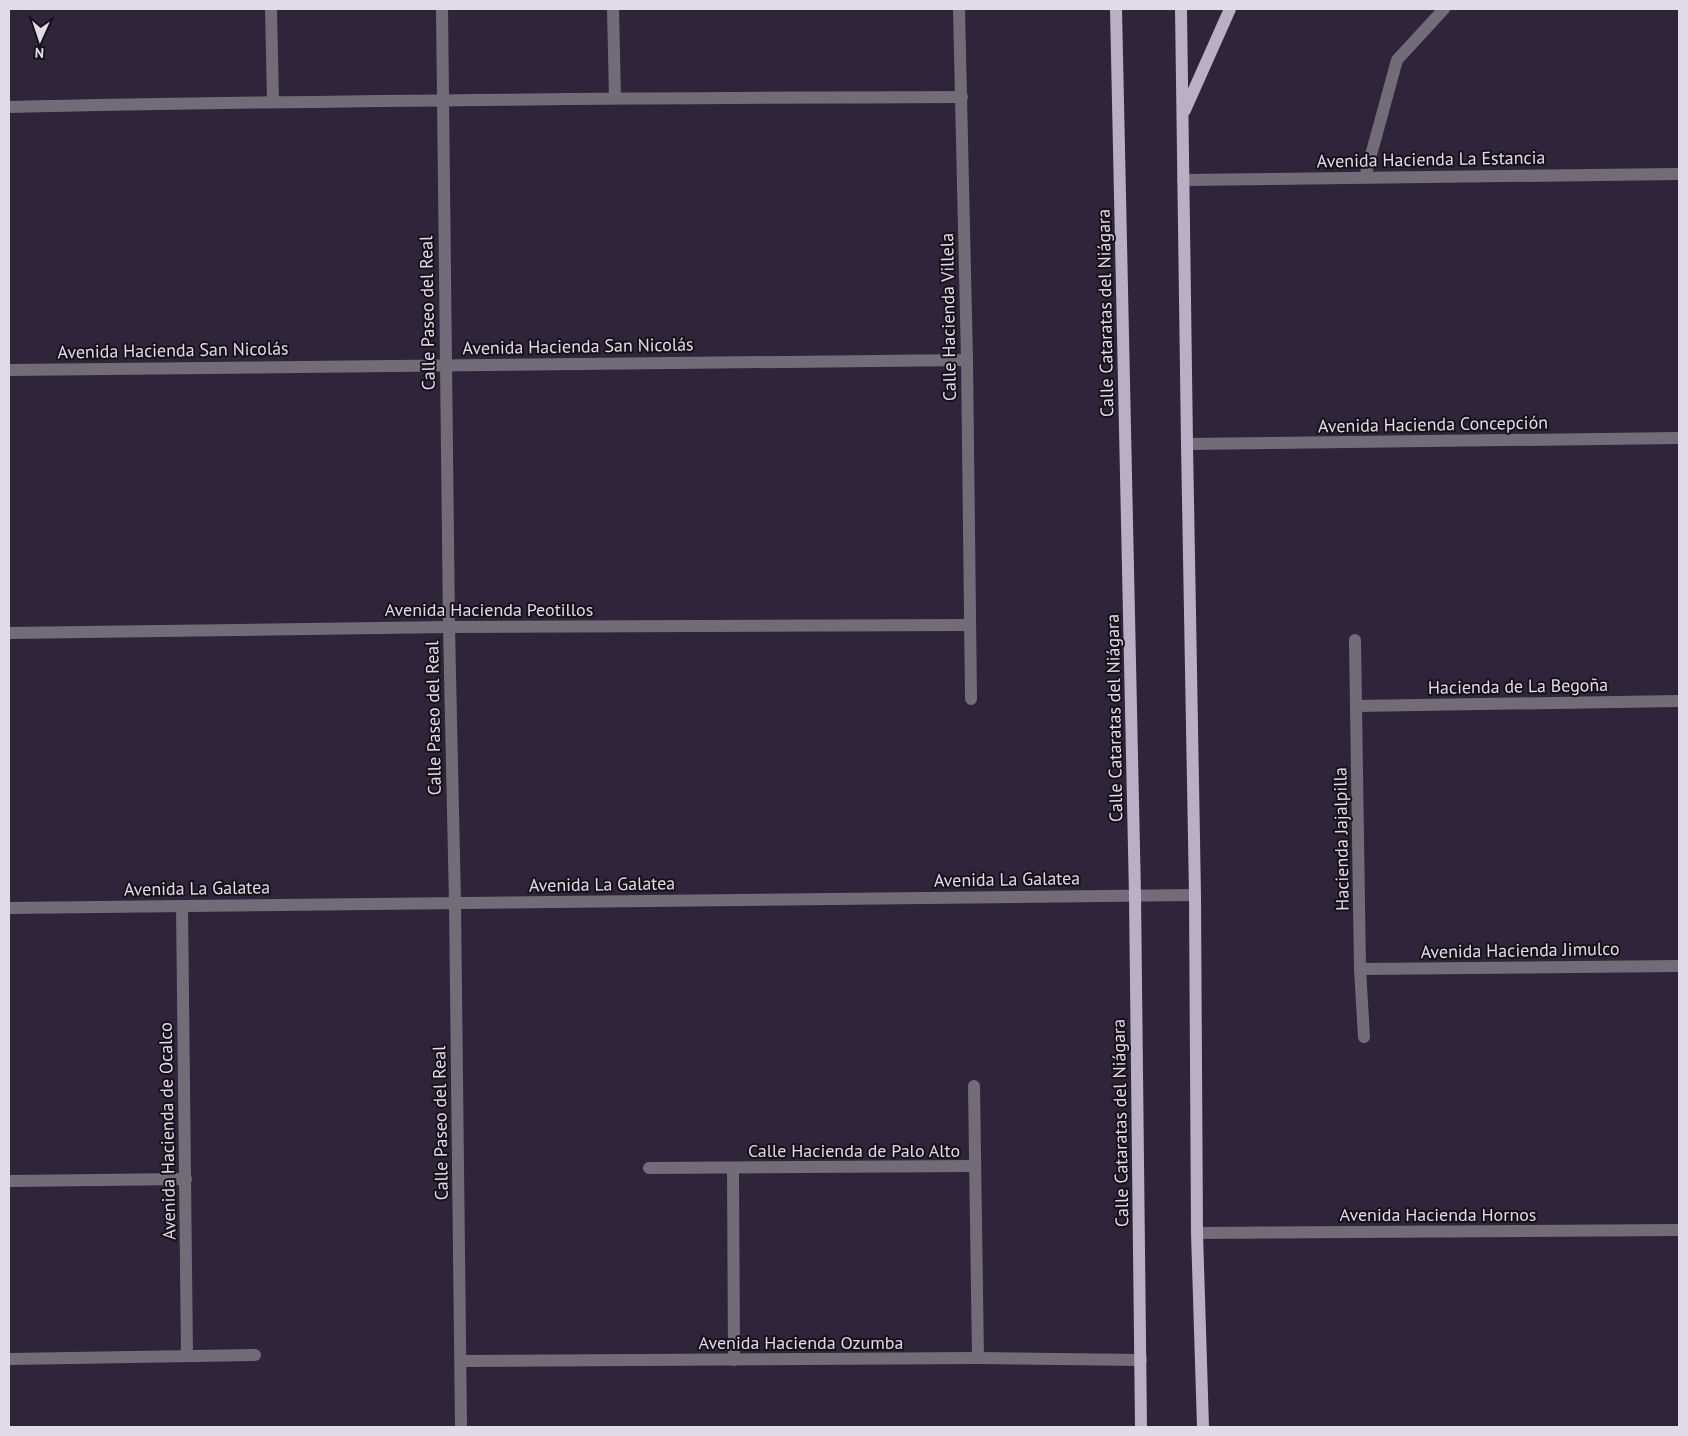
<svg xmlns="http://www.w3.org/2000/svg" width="1688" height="1436" font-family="'PT Sans',sans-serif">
	<rect width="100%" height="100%" fill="#2f2439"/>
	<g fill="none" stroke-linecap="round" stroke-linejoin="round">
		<g stroke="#726c78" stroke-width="12">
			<path d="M271,9L273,101"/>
			<path d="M442,9L449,627L455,903L461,1427"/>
			<path d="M613,9L615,98"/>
			<path d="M959,9L967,360L971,699"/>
			<path d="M9,107C327,100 644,98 962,97"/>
			<path d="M1365,177L1397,60L1444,9"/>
			<path d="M1183,180L1679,174"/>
			<path d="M9,370L967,360"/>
			<path d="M1187,444L1679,438"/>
			<path d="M9,633L449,627L970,625"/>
			<path d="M1355,640L1360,969L1364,1037"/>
			<path d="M1356,706L1679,701"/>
			<path d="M182,906L187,1355"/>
			<path d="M9,908L1195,895"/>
			<path d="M1360,969L1679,966"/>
			<path d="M974,1086L978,1358"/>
			<path d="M649,1168L974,1166"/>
			<path d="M733,1168L734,1360"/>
			<path d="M9,1181L186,1179"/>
			<path d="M1197,1233L1679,1230"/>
			<path d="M9,1359L255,1355"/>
			<path d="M461,1361L978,1358L1141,1360"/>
		</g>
		<g stroke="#bbafc6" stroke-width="12">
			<path d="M1116,9L1135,895L1141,1427"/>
			<path d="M1181,9L1187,444L1195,895L1197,1233L1203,1427"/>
			<path d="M1185,110L1230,9"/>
		</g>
	</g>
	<g text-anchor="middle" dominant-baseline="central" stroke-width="4" stroke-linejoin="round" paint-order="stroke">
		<g font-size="18" fill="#e1dae8" stroke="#151019">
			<text transform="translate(1431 159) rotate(-1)">Avenida Hacienda La Estancia</text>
			<text transform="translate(427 313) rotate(-91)">Calle Paseo del Real</text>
			<text transform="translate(1105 313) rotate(-91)">Calle Cataratas del Niágara</text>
			<text transform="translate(948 317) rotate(-91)">Calle Hacienda Villela</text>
			<text transform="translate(578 346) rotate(-1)">Avenida Hacienda San Nicolás</text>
			<text transform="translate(173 350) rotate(-1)">Avenida Hacienda San Nicolás</text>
			<text transform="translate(1433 424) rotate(-1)">Avenida Hacienda Concepción</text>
			<text x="489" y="609">Avenida Hacienda Peotillos</text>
			<text transform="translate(1518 686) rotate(-1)">Hacienda de La Begoña</text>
			<text transform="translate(433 718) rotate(-91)">Calle Paseo del Real</text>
			<text transform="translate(1114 718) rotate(-91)">Calle Cataratas del Niágara</text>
			<text transform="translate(1341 839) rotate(-91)">Hacienda Jajalpilla</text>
			<text transform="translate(1007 879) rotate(-1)">Avenida La Galatea</text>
			<text transform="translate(602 884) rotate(-1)">Avenida La Galatea</text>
			<text transform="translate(197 888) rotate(-1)">Avenida La Galatea</text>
			<text transform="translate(1520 950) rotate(-1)">Avenida Hacienda Jimulco</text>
			<text transform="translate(440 1123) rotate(-91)">Calle Paseo del Real</text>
			<text transform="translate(1120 1123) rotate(-91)">Calle Cataratas del Niágara</text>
			<text transform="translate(167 1131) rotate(-91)">Avenida Hacienda de Ocalco</text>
			<text x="854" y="1150">Calle Hacienda de Palo Alto</text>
			<text x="1438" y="1214">Avenida Hacienda Hornos</text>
			<text x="801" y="1342">Avenida Hacienda Ozumba</text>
		</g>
	</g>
	<rect width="1688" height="1436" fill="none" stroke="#e1dae8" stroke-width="20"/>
	<g transform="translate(40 40) rotate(183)" stroke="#151019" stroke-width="4" paint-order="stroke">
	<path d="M0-4L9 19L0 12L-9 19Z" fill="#e1dae8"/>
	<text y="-8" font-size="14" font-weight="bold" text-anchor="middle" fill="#e1dae8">N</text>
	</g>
</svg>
